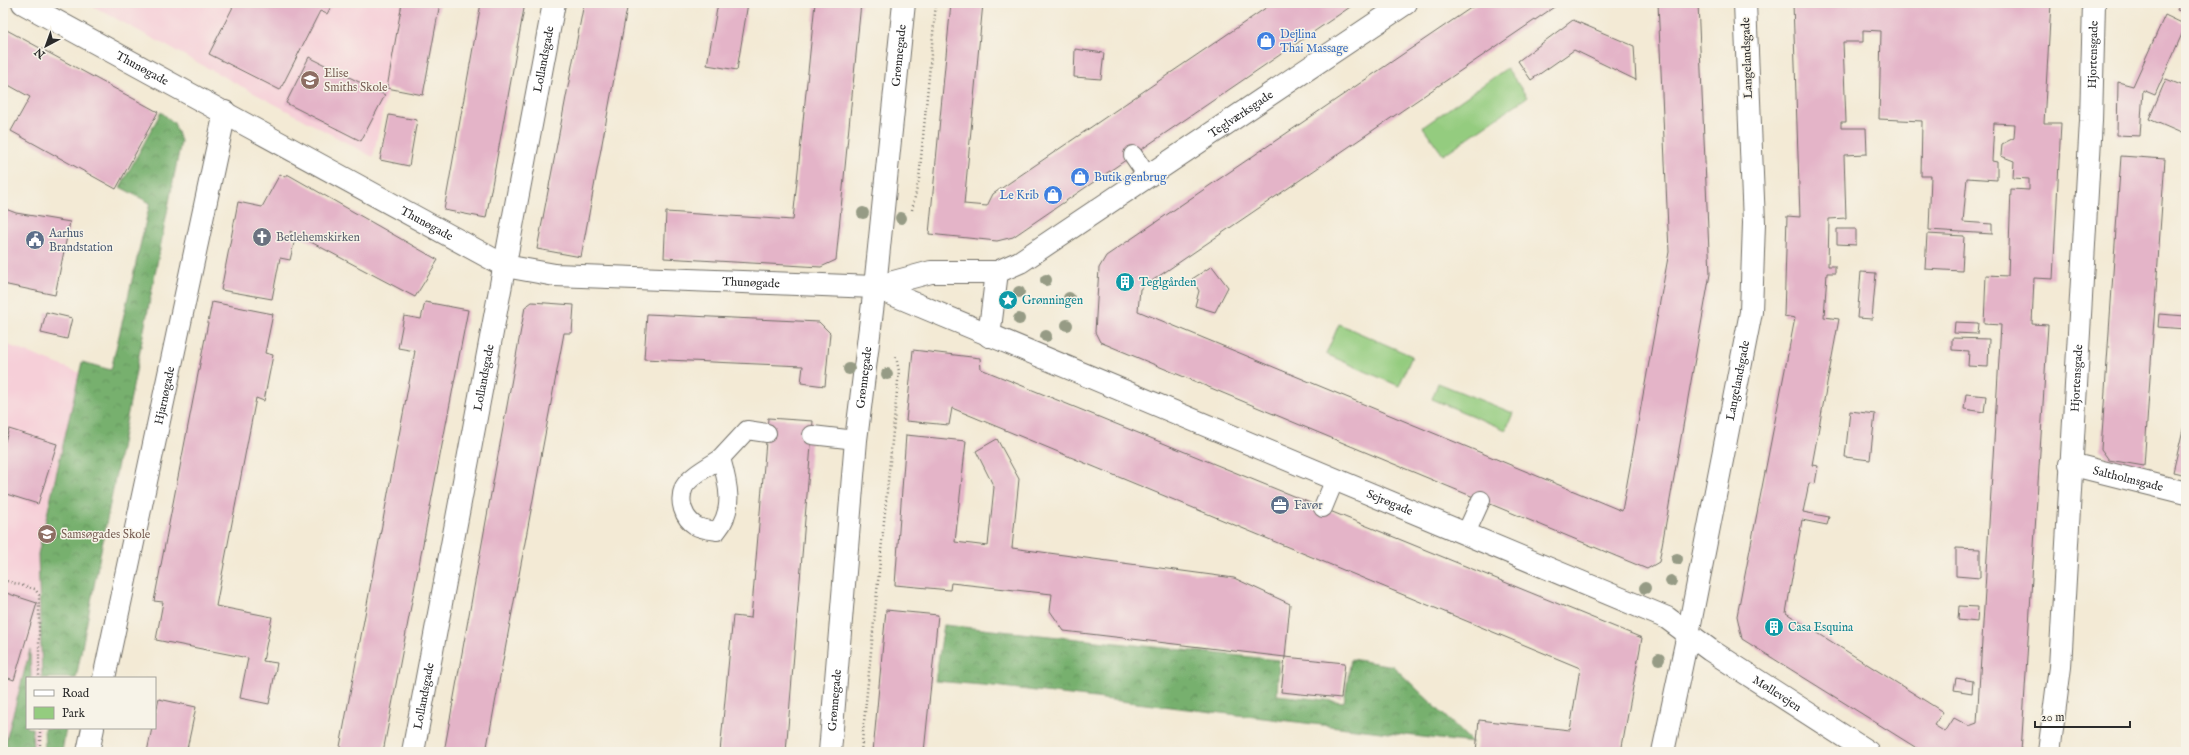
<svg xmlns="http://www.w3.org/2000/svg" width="2189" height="755" font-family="'IM FELL English',serif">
	<defs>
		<pattern id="forest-crowns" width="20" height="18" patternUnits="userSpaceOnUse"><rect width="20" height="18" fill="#77b06e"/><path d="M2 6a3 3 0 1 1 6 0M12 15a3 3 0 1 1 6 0" fill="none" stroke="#628f5b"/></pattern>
	</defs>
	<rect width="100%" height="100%" fill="#f7f3e8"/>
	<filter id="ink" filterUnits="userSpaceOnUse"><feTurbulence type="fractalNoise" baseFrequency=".025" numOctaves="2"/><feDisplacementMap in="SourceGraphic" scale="8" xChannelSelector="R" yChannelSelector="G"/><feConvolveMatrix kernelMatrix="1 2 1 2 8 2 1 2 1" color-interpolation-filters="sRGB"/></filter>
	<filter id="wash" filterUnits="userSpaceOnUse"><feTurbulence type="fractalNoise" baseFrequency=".012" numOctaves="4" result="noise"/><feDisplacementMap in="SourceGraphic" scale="16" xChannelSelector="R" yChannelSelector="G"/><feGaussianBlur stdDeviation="0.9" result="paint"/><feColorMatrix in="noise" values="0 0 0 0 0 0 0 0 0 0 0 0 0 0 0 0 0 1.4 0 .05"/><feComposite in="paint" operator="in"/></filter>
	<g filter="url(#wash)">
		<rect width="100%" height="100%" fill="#f3ead5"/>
		<g fill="#f6cfd8">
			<path d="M87,3H406L373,157Z"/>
			<path d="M3,343L127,391L54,678H27V728H41L35,752H3Z"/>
		</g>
		<g fill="#94cc7f" stroke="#607c55">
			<path d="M1507,68L1527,97L1443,155L1423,127Z"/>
			<path d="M1339,324L1412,356L1399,386L1326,354Z"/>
			<path d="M1438,383L1513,413L1506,430L1432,399Z"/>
		</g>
		<g fill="url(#forest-crowns)" stroke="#516e4c">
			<path d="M161,112L174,123L181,141L76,678H42L38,554L82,362L111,370L150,203L120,187Z"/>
			<path d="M944,625L1279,660L1277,695L1344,702L1351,659L1393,666L1473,743L994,686L935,681Z"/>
			<path d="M30,650L31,678H27V728H32L33,752H3Z"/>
			<path d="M44,728H66L62,752H45Z"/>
		</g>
		<g id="blocks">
			<g fill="#e4b4c8" fill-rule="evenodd">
				<path d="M235,3H333L327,14L320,11L280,90L209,54Z"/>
				<path d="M402,3H440L423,95L387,88Z"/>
				<path d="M481,3H525L486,218L444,210Z"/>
				<path d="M584,3H628L581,257L537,249Z"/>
				<path d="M718,3H748L737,70L707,65Z"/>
				<path d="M815,3H861L836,260L821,267L664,258L666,212L793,220Z"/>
				<path d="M951,3H983L964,204L987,206L993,194L1273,3H1356L1013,237L997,241L929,234Z"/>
				<path d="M1478,3H1560L1140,289L1138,311L1622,511L1669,252L1658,3H1698L1710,274L1659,562L1647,569L1100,342L1095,332L1099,268L1106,256Z"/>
				<path d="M1793,3H2051L2044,123H2061L2053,279L2034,278L2032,324L2048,325L2021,752H1923L1742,639L1737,616L1795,318L1784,316L1787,216L1800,217ZM1863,30L1881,31L1879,119L1922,121L1921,176H1931L1929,230L1992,234V224L1963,222L1967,178L1997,180V162L1992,161L1994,123L2015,124L2014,138L2002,144L2001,156L2014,161L2013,178L2029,179V190L2011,189L2008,276L1986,275L1984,324L2001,325L1977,723L1969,726L1954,718L1945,732L1934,725L1943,712L1786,613L1802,520L1827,525L1829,517L1803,512L1809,483L1815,484L1818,466L1812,465L1839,319L1824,317L1827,273H1835V266H1828L1829,219L1846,218L1844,155L1867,154L1866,128H1841V122H1846L1843,42H1863Z"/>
				<path d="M2180,3H2186V13L2177,10Z"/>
				<path d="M2165,15L2186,25L2155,95L2143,90L2140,136L2117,135L2118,82L2133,86Z"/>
				<path d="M1573,20L1634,46L1636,80L1574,50L1531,80L1518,61Z"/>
				<path d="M3,28L158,112L116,189L11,131L30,97L3,82Z"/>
				<path d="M1075,49L1104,53L1101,79L1074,77Z"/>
				<path d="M309,57L385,95L361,141L286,103Z"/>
				<path d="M2166,79L2186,87V135L2149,119Z"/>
				<path d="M389,115L417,120L409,166L380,160Z"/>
				<path d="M2121,156L2165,159L2144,466L2109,460L2101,449Z"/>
				<path d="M280,174L285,177L287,174L438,260L415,297L290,231L294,243L290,260L280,258L272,299L221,290L238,202L262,207Z"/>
				<path d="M3,208L16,213L70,222L55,295L3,284Z"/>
				<path d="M1837,229H1856V245L1837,244Z"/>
				<path d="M1927,234L1964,236L1962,271L1925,269Z"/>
				<path d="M1212,266L1228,287L1215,312L1195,306L1199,291L1192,279Z"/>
				<path d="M1861,272L1876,273L1872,319L1857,318Z"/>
				<path d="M212,302L273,314L265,353L273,355L264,401L256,398L216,606L272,617L263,661L277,663L269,704L240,698L248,658L156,640L163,602L154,601Z"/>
				<path d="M425,302L468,310L383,752H339L415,351L398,348L404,316L421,319Z"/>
				<path d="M532,302L574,305L572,333H564L486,752H444L525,307Z"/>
				<path d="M46,312L72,318L67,339L41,333Z"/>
				<path d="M647,314L819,322L830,333L825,386L801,383L803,366L644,359Z"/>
				<path d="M2159,314L2186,316V329L2158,327Z"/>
				<path d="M1955,322L1978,323L1977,334L1954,333Z"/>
				<path d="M1952,338L1989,339L1988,367L1968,366L1969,351L1952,350Z"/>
				<path d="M913,350L980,358L981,369L1642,638L1621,752H1476L1479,720L1570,730L1580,668L952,408L949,425L906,421Z"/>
				<path d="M1966,394L1986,396L1984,412L1964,409Z"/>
				<path d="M1850,411L1875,414L1870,460L1845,457Z"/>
				<path d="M768,418L813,421L786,752H720L733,616L751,618Z"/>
				<path d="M2185,421H2186V475L2173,472Z"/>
				<path d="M9,429L57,444L38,504L3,493V447Z"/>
				<path d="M906,435L966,441L955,542L988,546L994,487L976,451L997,439L1019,479L1012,548L1234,578L1290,604L1285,657L1064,631L1050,611L1052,594L951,583L950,590L895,585Z"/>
				<path d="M1956,548L1980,549V578L1956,576Z"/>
				<path d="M3,592L37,603L14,680L3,676Z"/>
				<path d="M1959,606L1978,607L1977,622L1958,620Z"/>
				<path d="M886,610L938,615L924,752H873Z"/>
				<path d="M1285,657L1345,663L1341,698L1281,692Z"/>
				<path d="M1956,678L1973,681L1972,693L1954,690Z"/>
				<path d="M159,699L196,707L187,749L189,752H147L152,728H155V716Z"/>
			</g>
		</g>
	</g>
	<g filter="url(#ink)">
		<use href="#blocks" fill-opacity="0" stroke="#716e66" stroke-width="1"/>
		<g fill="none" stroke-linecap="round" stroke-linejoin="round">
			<defs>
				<g id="service">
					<path d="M1133,155L1148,177"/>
					<path d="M812,435L856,440"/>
					<path d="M721,458C710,466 691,475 684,487C678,501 683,518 696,526C701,529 710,530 717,531C735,510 728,483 721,458L747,430L767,433"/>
					<path d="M1323,508L1335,479"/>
					<path d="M1466,533L1481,500"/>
				</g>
				<g id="minor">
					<path id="s1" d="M23,3L505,266L555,275L875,287L931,272H997L1020,262L1406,3"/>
					<path id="s2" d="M875,287L1667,618L1710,650L1868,752"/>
					<path d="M989,336L997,272"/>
					<path id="s3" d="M2070,464L2186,493"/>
					<path id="s4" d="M104,678L225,112"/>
					<path d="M88,752L93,728"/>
					<path id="s5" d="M413,752L554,3"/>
					<path id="s6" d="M830,752L856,440L875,287L904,3"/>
				</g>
				<g id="tertiary">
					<path id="s7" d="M1663,752L1688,634L1751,312L1754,223L1745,3"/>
					<path id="s8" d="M2049,752L2060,667L2091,121L2094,3"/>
				</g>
			</defs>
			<use href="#service" stroke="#716e66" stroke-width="20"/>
			<use href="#minor" stroke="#716e66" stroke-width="24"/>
			<use href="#tertiary" stroke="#716e66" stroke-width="24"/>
			<g stroke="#716e66" stroke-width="2.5" stroke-dasharray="1 3" stroke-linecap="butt">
				<path d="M912,210L919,179L936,3"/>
				<path d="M3,580L35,589L39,595V678"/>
				<path d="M40,728V752"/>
				<path d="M861,752L899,371L896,357"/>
			</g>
			<use href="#service" stroke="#fff" stroke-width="18"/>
			<use href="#minor" stroke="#fff" stroke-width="22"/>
			<use href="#tertiary" stroke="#fff" stroke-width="22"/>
		</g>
		<g fill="#969b85">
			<circle cx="863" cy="213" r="6"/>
			<circle cx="901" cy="218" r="6"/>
			<circle cx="1046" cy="280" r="6"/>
			<circle cx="1019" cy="292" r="6"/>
			<circle cx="1069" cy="298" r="6"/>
			<circle cx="1019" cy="319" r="6"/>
			<circle cx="1067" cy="325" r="6"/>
			<circle cx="1046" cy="336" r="6"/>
			<circle cx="849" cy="369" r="6"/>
			<circle cx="887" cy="374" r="6"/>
			<circle cx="1677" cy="559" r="6"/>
			<circle cx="1671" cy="581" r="6"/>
			<circle cx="1645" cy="588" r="6"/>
			<circle cx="1659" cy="659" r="6"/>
		</g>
	</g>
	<defs>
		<symbol id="shop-disc" viewBox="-11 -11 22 22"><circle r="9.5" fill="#3f7fe0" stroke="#f7f3e8"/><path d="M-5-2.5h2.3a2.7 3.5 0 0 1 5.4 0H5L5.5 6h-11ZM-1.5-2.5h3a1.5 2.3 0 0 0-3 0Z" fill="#fff"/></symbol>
		<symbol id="school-disc" viewBox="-11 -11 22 22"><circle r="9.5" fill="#8d6e63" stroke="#f7f3e8"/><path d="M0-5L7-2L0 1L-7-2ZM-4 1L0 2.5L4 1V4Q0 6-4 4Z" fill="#fff"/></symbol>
		<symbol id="church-disc" viewBox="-11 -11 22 22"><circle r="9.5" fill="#6b7280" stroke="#f7f3e8"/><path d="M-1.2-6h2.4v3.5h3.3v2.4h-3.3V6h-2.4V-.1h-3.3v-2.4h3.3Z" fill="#fff"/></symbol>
		<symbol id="civic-disc" viewBox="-11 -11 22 22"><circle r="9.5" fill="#5c6f8a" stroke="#f7f3e8"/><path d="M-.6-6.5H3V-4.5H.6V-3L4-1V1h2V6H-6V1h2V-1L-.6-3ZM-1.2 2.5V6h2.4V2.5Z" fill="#fff"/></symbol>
		<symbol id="building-disc" viewBox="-11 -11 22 22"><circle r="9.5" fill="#0f9aa8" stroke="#f7f3e8"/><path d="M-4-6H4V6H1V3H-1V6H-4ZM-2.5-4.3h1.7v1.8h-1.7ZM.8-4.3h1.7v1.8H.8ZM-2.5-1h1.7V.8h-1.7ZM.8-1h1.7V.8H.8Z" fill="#fff"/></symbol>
		<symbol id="sight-disc" viewBox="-11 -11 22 22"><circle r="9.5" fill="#0f9aa8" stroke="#f7f3e8"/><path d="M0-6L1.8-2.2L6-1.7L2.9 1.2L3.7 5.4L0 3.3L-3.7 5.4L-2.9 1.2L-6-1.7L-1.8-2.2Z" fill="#fff"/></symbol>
		<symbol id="office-disc" viewBox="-11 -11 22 22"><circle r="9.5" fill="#5c6f8a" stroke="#f7f3e8"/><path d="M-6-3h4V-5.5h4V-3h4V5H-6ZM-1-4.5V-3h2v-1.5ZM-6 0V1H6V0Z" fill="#fff"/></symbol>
	</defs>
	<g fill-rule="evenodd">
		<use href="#shop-disc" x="1255" y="30" width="22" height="22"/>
		<use href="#school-disc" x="299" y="69" width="22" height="22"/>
		<use href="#shop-disc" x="1069" y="166" width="22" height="22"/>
		<use href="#shop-disc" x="1042" y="184" width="22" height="22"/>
		<use href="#church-disc" x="251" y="226" width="22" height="22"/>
		<use href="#civic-disc" x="24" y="229" width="22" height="22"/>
		<use href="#building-disc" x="1114" y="271" width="22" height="22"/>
		<use href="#sight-disc" x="997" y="289" width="22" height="22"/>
		<use href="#office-disc" x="1269" y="494" width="22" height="22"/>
		<use href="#school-disc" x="36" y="523" width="22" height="22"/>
		<use href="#building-disc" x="1763" y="616" width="22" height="22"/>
	</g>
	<g text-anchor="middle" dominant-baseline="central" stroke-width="3" stroke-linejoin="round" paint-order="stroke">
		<g font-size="12" fill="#366cbe" stroke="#f7f3e8" text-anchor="start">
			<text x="1280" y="34">Dejlina<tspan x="1280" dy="14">Thai Massage</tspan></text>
			<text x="1094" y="177">Butik genbrug</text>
			<text x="1039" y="195" text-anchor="end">Le Krib</text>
		</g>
		<g font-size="12" fill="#2b2b2b" stroke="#f7f3e8">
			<text stroke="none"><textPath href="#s8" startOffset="699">Hjortensgade</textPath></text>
			<text stroke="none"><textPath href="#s6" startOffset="700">Grønnegade</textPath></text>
			<text transform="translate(1747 58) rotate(-92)">Langelandsgade</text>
			<text stroke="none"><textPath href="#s5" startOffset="705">Lollandsgade</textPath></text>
			<text stroke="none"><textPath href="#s1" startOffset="136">Thunøgade</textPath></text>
			<text stroke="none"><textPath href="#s1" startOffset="1335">Teglværksgade</textPath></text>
			<text stroke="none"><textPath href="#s1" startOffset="460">Thunøgade</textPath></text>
			<text stroke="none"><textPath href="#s1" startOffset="796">Thunøgade</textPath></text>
			<text stroke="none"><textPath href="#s6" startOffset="376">Grønnegade</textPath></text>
			<text stroke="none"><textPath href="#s5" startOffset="381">Lollandsgade</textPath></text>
			<text stroke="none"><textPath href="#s8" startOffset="375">Hjortensgade</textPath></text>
			<text stroke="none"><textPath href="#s7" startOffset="379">Langelandsgade</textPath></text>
			<text stroke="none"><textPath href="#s4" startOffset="289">Hjarnøgade</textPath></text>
			<text stroke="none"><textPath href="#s3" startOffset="60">Saltholmsgade</textPath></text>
			<text stroke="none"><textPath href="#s2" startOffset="558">Sejrøgade</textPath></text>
			<text stroke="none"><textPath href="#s2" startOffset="992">Møllevejen</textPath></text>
			<text stroke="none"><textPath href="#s5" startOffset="57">Lollandsgade</textPath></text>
			<text stroke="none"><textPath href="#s6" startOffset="52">Grønnegade</textPath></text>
		</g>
		<g font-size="12" fill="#785e54" stroke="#f7f3e8" text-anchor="start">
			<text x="324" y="73">Elise<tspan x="324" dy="14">Smiths Skole</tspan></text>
			<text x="61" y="534">Samsøgades Skole</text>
		</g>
		<g font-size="12" fill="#4e5e75" stroke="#f7f3e8" text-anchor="start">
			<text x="49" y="233">Aarhus<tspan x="49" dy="14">Brandstation</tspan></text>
			<text x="1294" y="505">Favør</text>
		</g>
		<g font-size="12" fill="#5b616d" stroke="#f7f3e8" text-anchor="start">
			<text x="276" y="237">Betlehemskirken</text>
		</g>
		<g font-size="12" fill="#0d838f" stroke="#f7f3e8" text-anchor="start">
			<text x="1139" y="282">Teglgården</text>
			<text x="1022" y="300">Grønningen</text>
			<text x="1788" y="627">Casa Esquina</text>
		</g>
	</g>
	<rect width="2189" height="755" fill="none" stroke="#f7f3e8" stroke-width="16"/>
	<rect x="26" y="677" width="130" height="52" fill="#f7f3e8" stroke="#a5a39c"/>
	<rect x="34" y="690" width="20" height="6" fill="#ffffff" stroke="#a5a39c"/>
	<text x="62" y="697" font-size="12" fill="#2b2b2b">Road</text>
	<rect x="34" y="707" width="20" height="12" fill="#94cc7f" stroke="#a5a39c"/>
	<text x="62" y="717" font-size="12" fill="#2b2b2b">Park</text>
	<g transform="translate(46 46) rotate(221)" stroke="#f7f3e8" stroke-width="3" paint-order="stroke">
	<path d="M0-3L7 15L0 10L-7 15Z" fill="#2b2b2b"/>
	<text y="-6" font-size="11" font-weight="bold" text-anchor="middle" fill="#2b2b2b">N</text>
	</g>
	<path d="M2035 721v6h95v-6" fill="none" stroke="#2b2b2b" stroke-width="2"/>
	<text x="2041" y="721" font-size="12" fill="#2b2b2b" stroke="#f7f3e8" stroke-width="3" paint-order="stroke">20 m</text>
</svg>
